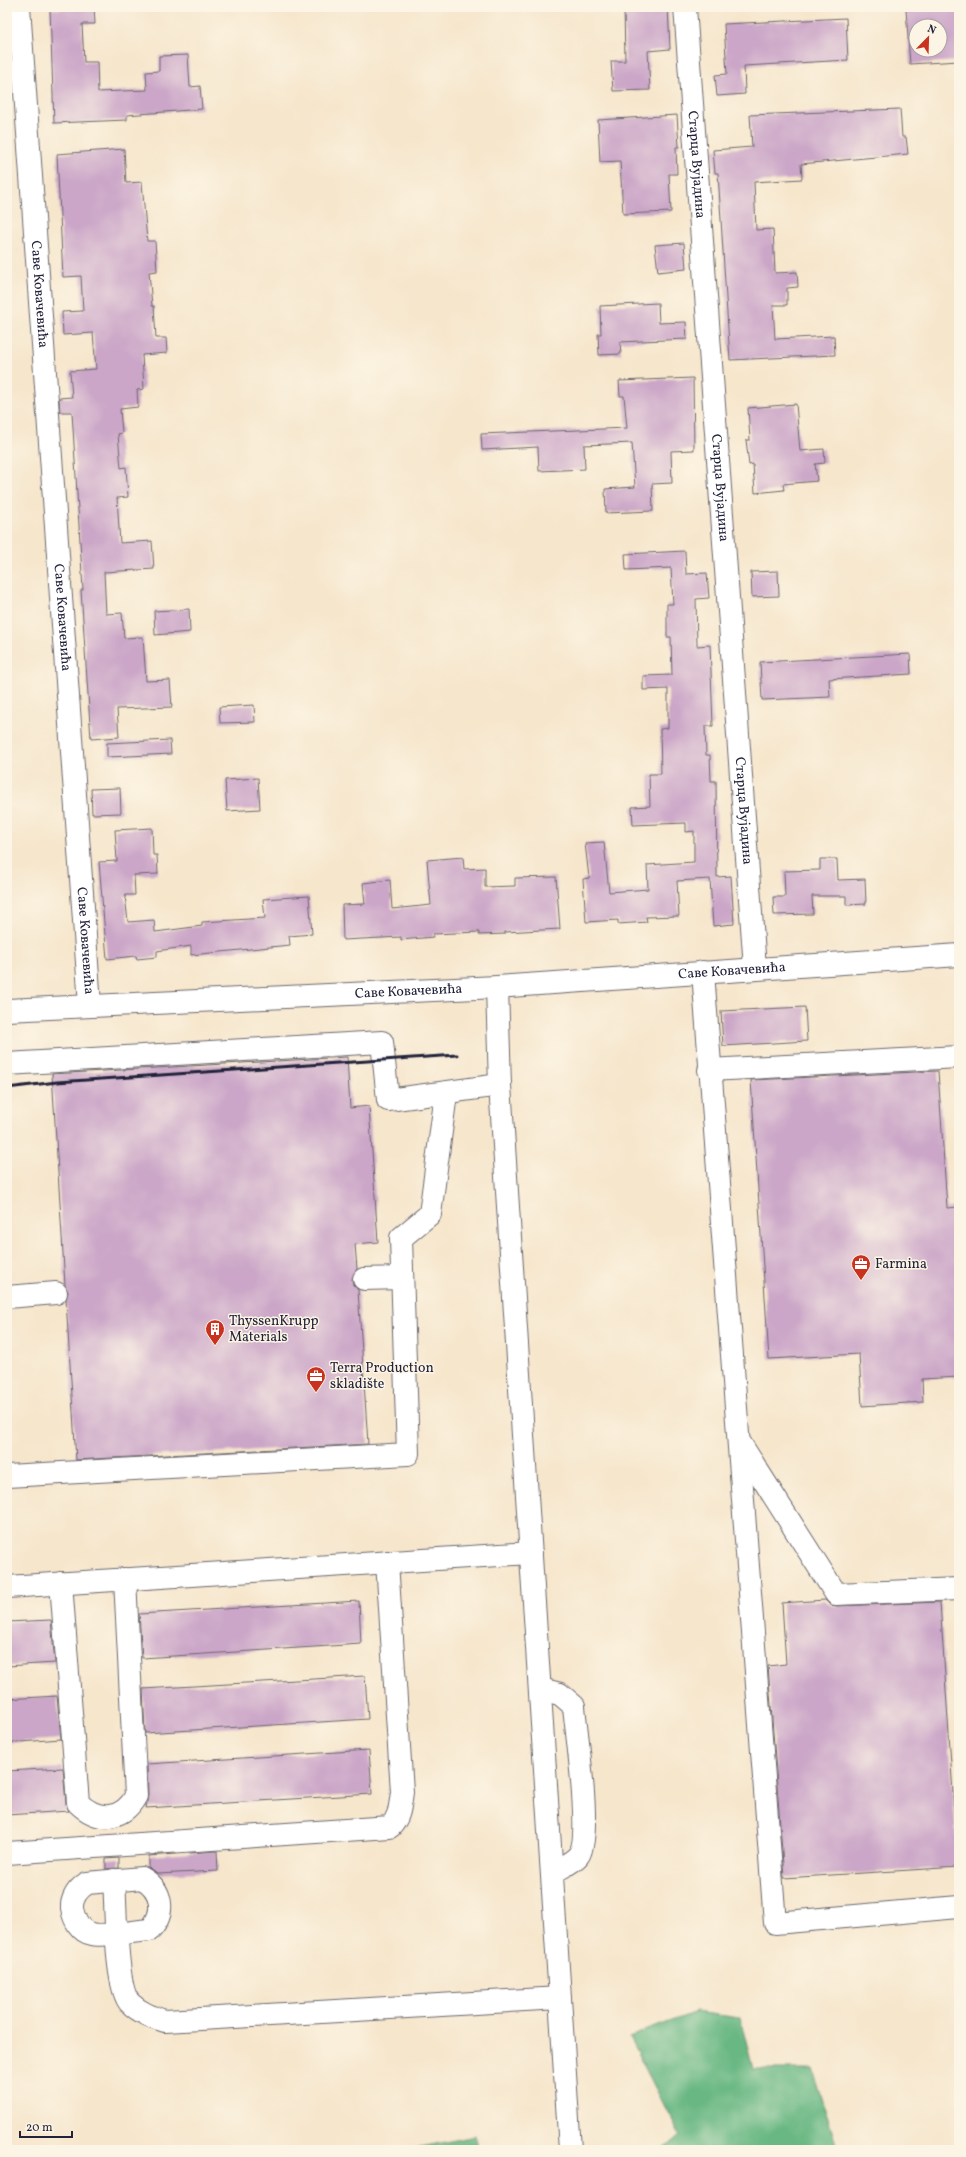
<svg xmlns="http://www.w3.org/2000/svg" width="966" height="2157" font-family="Vollkorn,serif">
	<rect width="100%" height="100%" fill="#fcf5e5"/>
	<filter id="ink" filterUnits="userSpaceOnUse"><feTurbulence type="fractalNoise" baseFrequency=".025" numOctaves="2"/><feDisplacementMap in="SourceGraphic" scale="8" xChannelSelector="R" yChannelSelector="G"/><feConvolveMatrix kernelMatrix="1 2 1 2 8 2 1 2 1" color-interpolation-filters="sRGB"/></filter>
	<filter id="wash" filterUnits="userSpaceOnUse"><feTurbulence type="fractalNoise" baseFrequency=".012" numOctaves="4" result="noise"/><feDisplacementMap in="SourceGraphic" scale="16" xChannelSelector="R" yChannelSelector="G"/><feGaussianBlur stdDeviation="0.9" result="paint"/><feColorMatrix in="noise" values="0 0 0 0 0 0 0 0 0 0 0 0 0 0 0 0 0 1.4 0 .05"/><feComposite in="paint" operator="in"/></filter>
	<g filter="url(#wash)">
		<rect width="100%" height="100%" fill="#f6e6cc"/>
		<g fill="#69b883" stroke="#466d5f">
			<path d="M696,2012L740,2018L753,2069H812L838,2150H663L680,2136L629,2037Z"/>
			<path d="M475,2136L479,2150H406Z"/>
		</g>
		<g id="blocks">
			<g fill="#cba6c8" fill-rule="evenodd">
				<path d="M94,7L95,24H82L84,62H97L98,92L147,90L146,72L159,71V56L188,55L190,87L200,86L202,109L127,115V120L54,123L50,9Z"/>
				<path d="M624,7H668L670,49L648,51L650,90L613,91L611,61H625Z"/>
				<path d="M943,7H959V61L910,64L906,10ZM916,26H940V50H916Z"/>
				<path d="M846,18L848,60L744,66L745,94L717,96L715,75L727,74L724,24Z"/>
				<path d="M900,109L902,137H906L908,154L801,164L802,179L754,182L756,230L773,229L775,273L797,272L798,287L787,288V305H773L775,339L834,336L835,355L730,360L718,173H715L713,150L752,147L750,115Z"/>
				<path d="M677,115L679,147H676L677,174H669L671,212L623,214L620,161L600,162L598,120Z"/>
				<path d="M124,149L126,183L142,182L147,241H155L157,271L149,272L152,306H154L156,338H166L167,353L142,355L144,389L137,390L138,407L120,409L122,433L118,434L121,468L126,467L128,497L117,498L120,543L152,541L154,569L104,572L106,614L122,613L124,638L143,637L146,681L170,680L172,707L117,709L119,737L91,739L81,590H83L72,412H60L59,398L72,397L70,371L96,369L93,333L63,335L62,312L83,311L81,276L63,277L57,154Z"/>
				<path d="M684,243L686,269L658,272L655,245Z"/>
				<path d="M658,303L659,323L686,322L687,339L620,342L621,354L599,355L598,334H601L600,306Z"/>
				<path d="M693,378L694,450L671,451L672,483L652,484L653,511L606,513L605,489L635,487L632,443L584,445L585,469L539,471L538,447L482,450L481,434L627,428L624,396H620L619,381Z"/>
				<path d="M796,404L800,451L824,449L825,463L815,464L817,481L783,484L784,490L755,493L753,464L749,465L746,440H750L748,408Z"/>
				<path d="M685,551L686,574L707,573L709,598L696,599L697,646L710,645L713,726H705L706,755H710L711,781H716L717,877L731,876L734,924L713,926L710,879L677,881L679,916L646,917L647,922L618,924V920L586,922L583,879L589,878L585,843L604,842L609,892L648,889L647,865L694,862V831L686,832V823L633,825L632,807L650,806L649,774H661L660,729L668,728V689L643,690V676L672,675L671,637H667V604H673L671,568L626,570L625,554Z"/>
				<path d="M778,571L779,596L752,597L751,572Z"/>
				<path d="M189,609L190,632L155,635L154,611Z"/>
				<path d="M910,654L911,674L829,679L830,697L762,700L760,662Z"/>
				<path d="M254,705L255,722L220,723L219,707Z"/>
				<path d="M170,740L171,754L107,757V743Z"/>
				<path d="M258,778L260,809L227,811L225,780Z"/>
				<path d="M120,788L121,813L92,814L91,789Z"/>
				<path d="M152,828L153,855H157L158,874L134,875L135,895H125L128,922L154,920L155,932L202,926V922L265,918L263,899L309,896L312,934L289,936L290,945L191,955V946L157,951V957L137,959L136,956L107,959L99,862L117,861L115,830Z"/>
				<path d="M463,857L464,869L485,868V887L515,886V878L556,877L560,929L505,932V934L479,935V932L433,934V937L401,940V937L343,940L342,905L365,904L363,883L390,880L392,909L431,905L427,860Z"/>
				<path d="M820,859H837L838,880L865,879L866,904L846,905V896H812L813,914L774,915L773,897H785L784,871L820,870Z"/>
				<path d="M805,1007L807,1041L723,1046L721,1011Z"/>
				<path d="M347,1057L350,1108L369,1106L378,1242L355,1244L357,1269L352,1279L353,1285L358,1290L368,1444L76,1460L66,1300L68,1292L65,1285L52,1074Z"/>
				<path d="M938,1071L947,1208L959,1207V1377L922,1379L923,1402L862,1406L859,1354L769,1359L751,1080Z"/>
				<path d="M825,1600L830,1605L837,1606L940,1602L958,1867L784,1878L768,1666L786,1664L782,1603Z"/>
				<path d="M359,1601L361,1644L142,1658L139,1614Z"/>
				<path d="M51,1620L55,1663L7,1666V1622Z"/>
				<path d="M365,1676L368,1719L145,1733L143,1689Z"/>
				<path d="M57,1696L61,1739L7,1743V1699Z"/>
				<path d="M369,1750L372,1794L146,1808L148,1795L147,1764Z"/>
				<path d="M63,1768L66,1804L69,1811L7,1815V1771Z"/>
				<path d="M217,1851L218,1871L157,1874L149,1868V1856Z"/>
				<path d="M119,1858V1868L106,1869V1859Z"/>
			</g>
		</g>
	</g>
	<g filter="url(#ink)">
		<use href="#blocks" fill-opacity="0" stroke="#6c676e" stroke-width="1"/>
		<g fill="none" stroke-linecap="round" stroke-linejoin="round">
			<defs>
				<g id="minor">
					<path id="s1" d="M19,7L90,1005"/>
					<path id="s2" d="M685,7L755,968"/>
					<path d="M703,972L775,1923L959,1907"/>
					<path d="M497,987L500,1085L570,2150"/>
					<path id="s3" d="M7,1010L497,987L959,955"/>
					<path d="M7,1064L382,1042L388,1100L500,1085"/>
					<path d="M709,1070L959,1057"/>
					<path d="M364,1279L401,1278"/>
					<path d="M7,1297L56,1293"/>
					<path d="M740,1443L836,1594L959,1589"/>
					<path d="M7,1476L408,1454L401,1238L430,1214L446,1094"/>
					<path d="M61,1583L78,1803C98,1822 122,1821 136,1796L125,1579"/>
					<path d="M7,1587L531,1553"/>
					<path d="M540,1689L560,1694L574,1706C576,1732 593,1839 578,1856C572,1863 560,1868 552,1873"/>
					<path d="M7,1853L390,1827C400,1817 400,1806 402,1792L387,1562"/>
					<path d="M142,1878C163,1890 166,1913 150,1930C137,1931 102,1937 92,1934C80,1932 74,1919 72,1909C71,1898 78,1889 87,1883Z"/>
					<path d="M114,1880C116,1904 115,1988 130,2003C140,2013 152,2017 165,2021L560,1998"/>
				</g>
			</defs>
			<use href="#minor" stroke="#6c676e" stroke-width="24"/>
			<use href="#minor" stroke="#fff" stroke-width="22"/>
			<path stroke="#22223b" stroke-width="3" d="M7,1088L57,1082L457,1055"/>
		</g>
	</g>
	<defs>
		<symbol id="office-pin" viewBox="-11 -11 22 30"><path d="M0 17L-7.5 6A9.5 9.5 0 1 1 7.5 6Z" fill="#c8321e" stroke="#fcf5e5"/><path d="M-6-3h4V-5.5h4V-3h4V5H-6ZM-1-4.5V-3h2v-1.5ZM-6 0V1H6V0Z" fill="#fff"/></symbol>
		<symbol id="building-pin" viewBox="-11 -11 22 30"><path d="M0 17L-7.5 6A9.5 9.5 0 1 1 7.5 6Z" fill="#c8321e" stroke="#fcf5e5"/><path d="M-4-6H4V6H1V3H-1V6H-4ZM-2.5-4.3h1.7v1.8h-1.7ZM.8-4.3h1.7v1.8H.8ZM-2.5-1h1.7V.8h-1.7ZM.8-1h1.7V.8H.8Z" fill="#fff"/></symbol>
	</defs>
	<g fill-rule="evenodd">
		<use href="#office-pin" x="850" y="1253" width="22" height="30"/>
		<use href="#building-pin" x="204" y="1318" width="22" height="30"/>
		<use href="#office-pin" x="305" y="1365" width="22" height="30"/>
	</g>
	<g text-anchor="middle" dominant-baseline="central" stroke-width="3" stroke-linejoin="round" paint-order="stroke">
		<g font-size="14" fill="#22223b" stroke="#fcf5e5">
			<text stroke="none"><textPath href="#s2" startOffset="158">Старца Вујадина</textPath></text>
			<text stroke="none"><textPath href="#s1" startOffset="288">Саве Ковачевића</textPath></text>
			<text stroke="none"><textPath href="#s2" startOffset="482">Старца Вујадина</textPath></text>
			<text stroke="none"><textPath href="#s1" startOffset="612">Саве Ковачевића</textPath></text>
			<text stroke="none"><textPath href="#s2" startOffset="806">Старца Вујадина</textPath></text>
			<text stroke="none"><textPath href="#s1" startOffset="936">Саве Ковачевића</textPath></text>
			<text stroke="none"><textPath href="#s3" startOffset="726">Саве Ковачевића</textPath></text>
			<text stroke="none"><textPath href="#s3" startOffset="402">Саве Ковачевића</textPath></text>
		</g>
		<g font-size="14" fill="#22223b" stroke="#fcf5e5" text-anchor="start">
			<text x="875" y="1264">Farmina</text>
			<text x="229" y="1321">ThyssenKrupp<tspan x="229" dy="16">Materials</tspan></text>
			<text x="330" y="1368">Terra Production<tspan x="330" dy="16">skladište</tspan></text>
		</g>
	</g>
	<rect width="966" height="2157" fill="none" stroke="#fcf5e5" stroke-width="24"/>
	<g transform="translate(928 38) rotate(23)"><circle r="19" fill="#fcf5e5" stroke="#a5a1a1"/>
	<path d="M0-3L7 15L0 10L-7 15Z" fill="#c8321e"/>
	<text y="-6" font-size="11" font-weight="bold" text-anchor="middle" fill="#22223b">N</text>
	</g>
	<path d="M20 2131v6h52v-6" fill="none" stroke="#22223b" stroke-width="2"/>
	<text x="26" y="2131" font-size="12" fill="#22223b" stroke="#fcf5e5" stroke-width="3" paint-order="stroke">20 m</text>
</svg>
